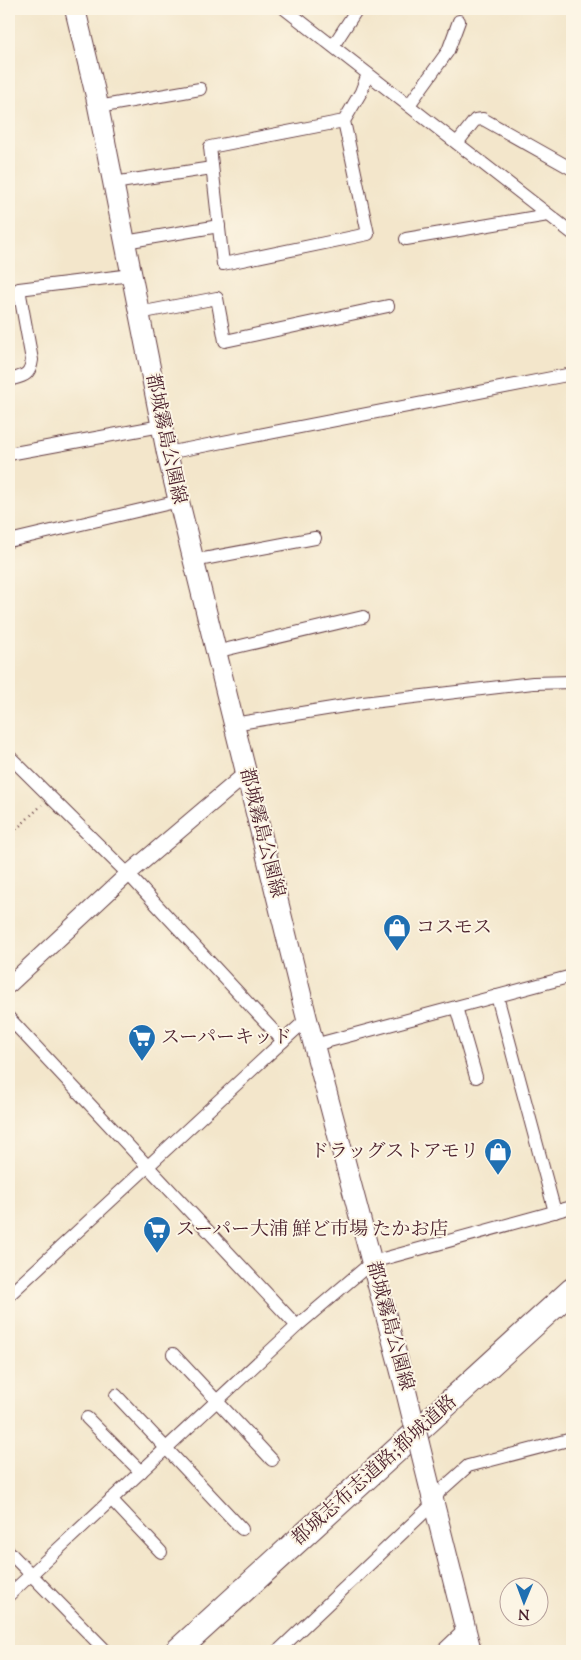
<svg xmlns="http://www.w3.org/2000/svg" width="581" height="1660" font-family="'Sorts Mill Goudy','Noto Serif JP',serif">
	<rect width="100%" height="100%" fill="#fcf5e5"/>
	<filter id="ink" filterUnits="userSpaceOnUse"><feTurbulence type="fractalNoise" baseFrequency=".02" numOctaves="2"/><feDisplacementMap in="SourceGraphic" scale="10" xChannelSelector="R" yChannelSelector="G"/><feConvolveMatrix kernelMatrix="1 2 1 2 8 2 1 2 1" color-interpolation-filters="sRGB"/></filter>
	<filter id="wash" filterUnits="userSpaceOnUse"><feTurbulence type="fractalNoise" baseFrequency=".0096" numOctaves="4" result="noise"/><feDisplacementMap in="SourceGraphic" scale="20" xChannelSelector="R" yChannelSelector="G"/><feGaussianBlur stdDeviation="1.12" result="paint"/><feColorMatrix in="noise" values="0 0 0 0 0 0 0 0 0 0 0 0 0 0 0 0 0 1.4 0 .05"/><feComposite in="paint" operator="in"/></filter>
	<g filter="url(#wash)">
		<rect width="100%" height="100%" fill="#f3e6cb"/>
	</g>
	<g filter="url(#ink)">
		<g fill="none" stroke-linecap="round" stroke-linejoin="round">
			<defs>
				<g id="minor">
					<path d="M285,9L572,233"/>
					<path d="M333,46L357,9"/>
					<path d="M409,105L448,51L459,21"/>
					<path d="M98,107L200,89"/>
					<path d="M344,121L210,147L223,264L368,234L344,121L361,92L368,74"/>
					<path d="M457,143L475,120L483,119L572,169"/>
					<path d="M113,183L212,168"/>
					<path d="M406,239L548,215"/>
					<path d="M125,242L219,226"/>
					<path d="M139,313L217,298L225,341L388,306"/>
					<path d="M9,380C23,376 30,376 32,360L19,289L131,275"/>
					<path d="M167,453L572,374"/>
					<path d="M9,454L161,426"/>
					<path d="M9,541L179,501"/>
					<path d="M193,561L315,538"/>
					<path d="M215,652L363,617"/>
					<path d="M233,724L363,703L533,683L572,682"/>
					<path d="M9,756L128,874L283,1041L9,1295"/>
					<path d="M497,996L555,1212"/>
					<path d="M456,1007L476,1077"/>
					<path d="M9,1018L297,1326"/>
					<path d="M283,1041L307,1019"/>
					<path d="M314,1045L572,976"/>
					<path d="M173,1354L272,1460"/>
					<path d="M116,1395L242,1529"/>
					<path d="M87,1418L141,1472"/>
					<path d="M111,1499L161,1552"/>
					<path d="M9,1552L106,1651"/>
					<path d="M9,1595L297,1326L372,1262L572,1207"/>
					<path d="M278,1651L434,1503L439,1492L468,1466L572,1439"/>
				</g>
				<g id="tertiary">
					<path d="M9,985L128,874L246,774"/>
					<path d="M445,1651L466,1631"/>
				</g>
				<g id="primary">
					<path d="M75,9L96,96L167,453L307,1019L405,1387"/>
					<path d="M430,1488L471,1651"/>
				</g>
				<path id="motorway" d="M177,1651L572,1290"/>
			</defs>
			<use href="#minor" stroke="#633d43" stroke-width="14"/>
			<use href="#tertiary" stroke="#633d43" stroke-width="18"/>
			<use href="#primary" stroke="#633d43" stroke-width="22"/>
			<use href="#motorway" stroke="#633d43" stroke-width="26"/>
			<path stroke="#633d43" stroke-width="2.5" stroke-dasharray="1 4" stroke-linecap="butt" d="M9,836L42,805"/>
			<use href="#minor" stroke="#fff" stroke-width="12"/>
			<use href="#tertiary" stroke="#fff" stroke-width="16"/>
			<use href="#primary" stroke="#fff" stroke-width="20"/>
			<use href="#motorway" stroke="#fff" stroke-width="24"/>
			<defs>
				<path id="primary-bridge" d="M405,1387L430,1488"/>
			</defs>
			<use href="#primary-bridge" stroke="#633d43" stroke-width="22" stroke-linecap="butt"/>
			<use href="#primary-bridge" stroke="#fff" stroke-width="20"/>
		</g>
	</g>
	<defs>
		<symbol id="shop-pin" viewBox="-11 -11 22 30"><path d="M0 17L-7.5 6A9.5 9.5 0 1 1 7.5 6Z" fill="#1f6fb2" stroke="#fcf5e5"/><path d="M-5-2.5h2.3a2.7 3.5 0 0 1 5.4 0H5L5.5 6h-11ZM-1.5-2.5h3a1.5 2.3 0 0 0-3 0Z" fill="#fff"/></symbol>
		<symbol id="supermarket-pin" viewBox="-11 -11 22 30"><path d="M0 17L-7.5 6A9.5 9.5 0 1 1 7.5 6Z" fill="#1f6fb2" stroke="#fcf5e5"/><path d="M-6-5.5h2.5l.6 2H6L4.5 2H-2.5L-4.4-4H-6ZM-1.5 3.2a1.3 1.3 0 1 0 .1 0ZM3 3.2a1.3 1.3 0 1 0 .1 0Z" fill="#fff"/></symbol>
	</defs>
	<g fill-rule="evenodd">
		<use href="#shop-pin" x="381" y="912" width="32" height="43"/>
		<use href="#supermarket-pin" x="126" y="1022" width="32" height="43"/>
		<use href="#shop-pin" x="482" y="1136" width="32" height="43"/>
		<use href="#supermarket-pin" x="141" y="1214" width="32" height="43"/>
	</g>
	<g text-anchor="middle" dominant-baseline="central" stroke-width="4" stroke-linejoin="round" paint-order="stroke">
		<g font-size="19" fill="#4a1f2b" stroke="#fcf5e5">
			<text transform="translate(165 439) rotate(78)">都城霧島公園線</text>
			<text transform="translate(261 833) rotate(76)">都城霧島公園線</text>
			<text transform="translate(389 1326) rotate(75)">都城霧島公園線</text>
			<text transform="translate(375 1471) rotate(-42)">都城志布志道路;都城道路</text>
		</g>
		<g font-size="19" fill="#4a1f2b" stroke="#fcf5e5" text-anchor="start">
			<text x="416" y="928">コスモス</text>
			<text x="161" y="1038">スーパーキッド</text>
			<text x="479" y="1152" text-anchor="end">ドラッグストアモリ</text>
			<text x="176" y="1230">スーパー大浦 鮮ど市場 たかお店</text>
		</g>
	</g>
	<rect width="581" height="1660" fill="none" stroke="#fcf5e5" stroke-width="30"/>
	<g transform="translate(524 1602) rotate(181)"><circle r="24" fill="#fcf5e5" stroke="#b59f9b"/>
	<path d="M0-4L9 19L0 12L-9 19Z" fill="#1f6fb2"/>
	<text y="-8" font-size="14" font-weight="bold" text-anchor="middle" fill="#4a1f2b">N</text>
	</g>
</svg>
